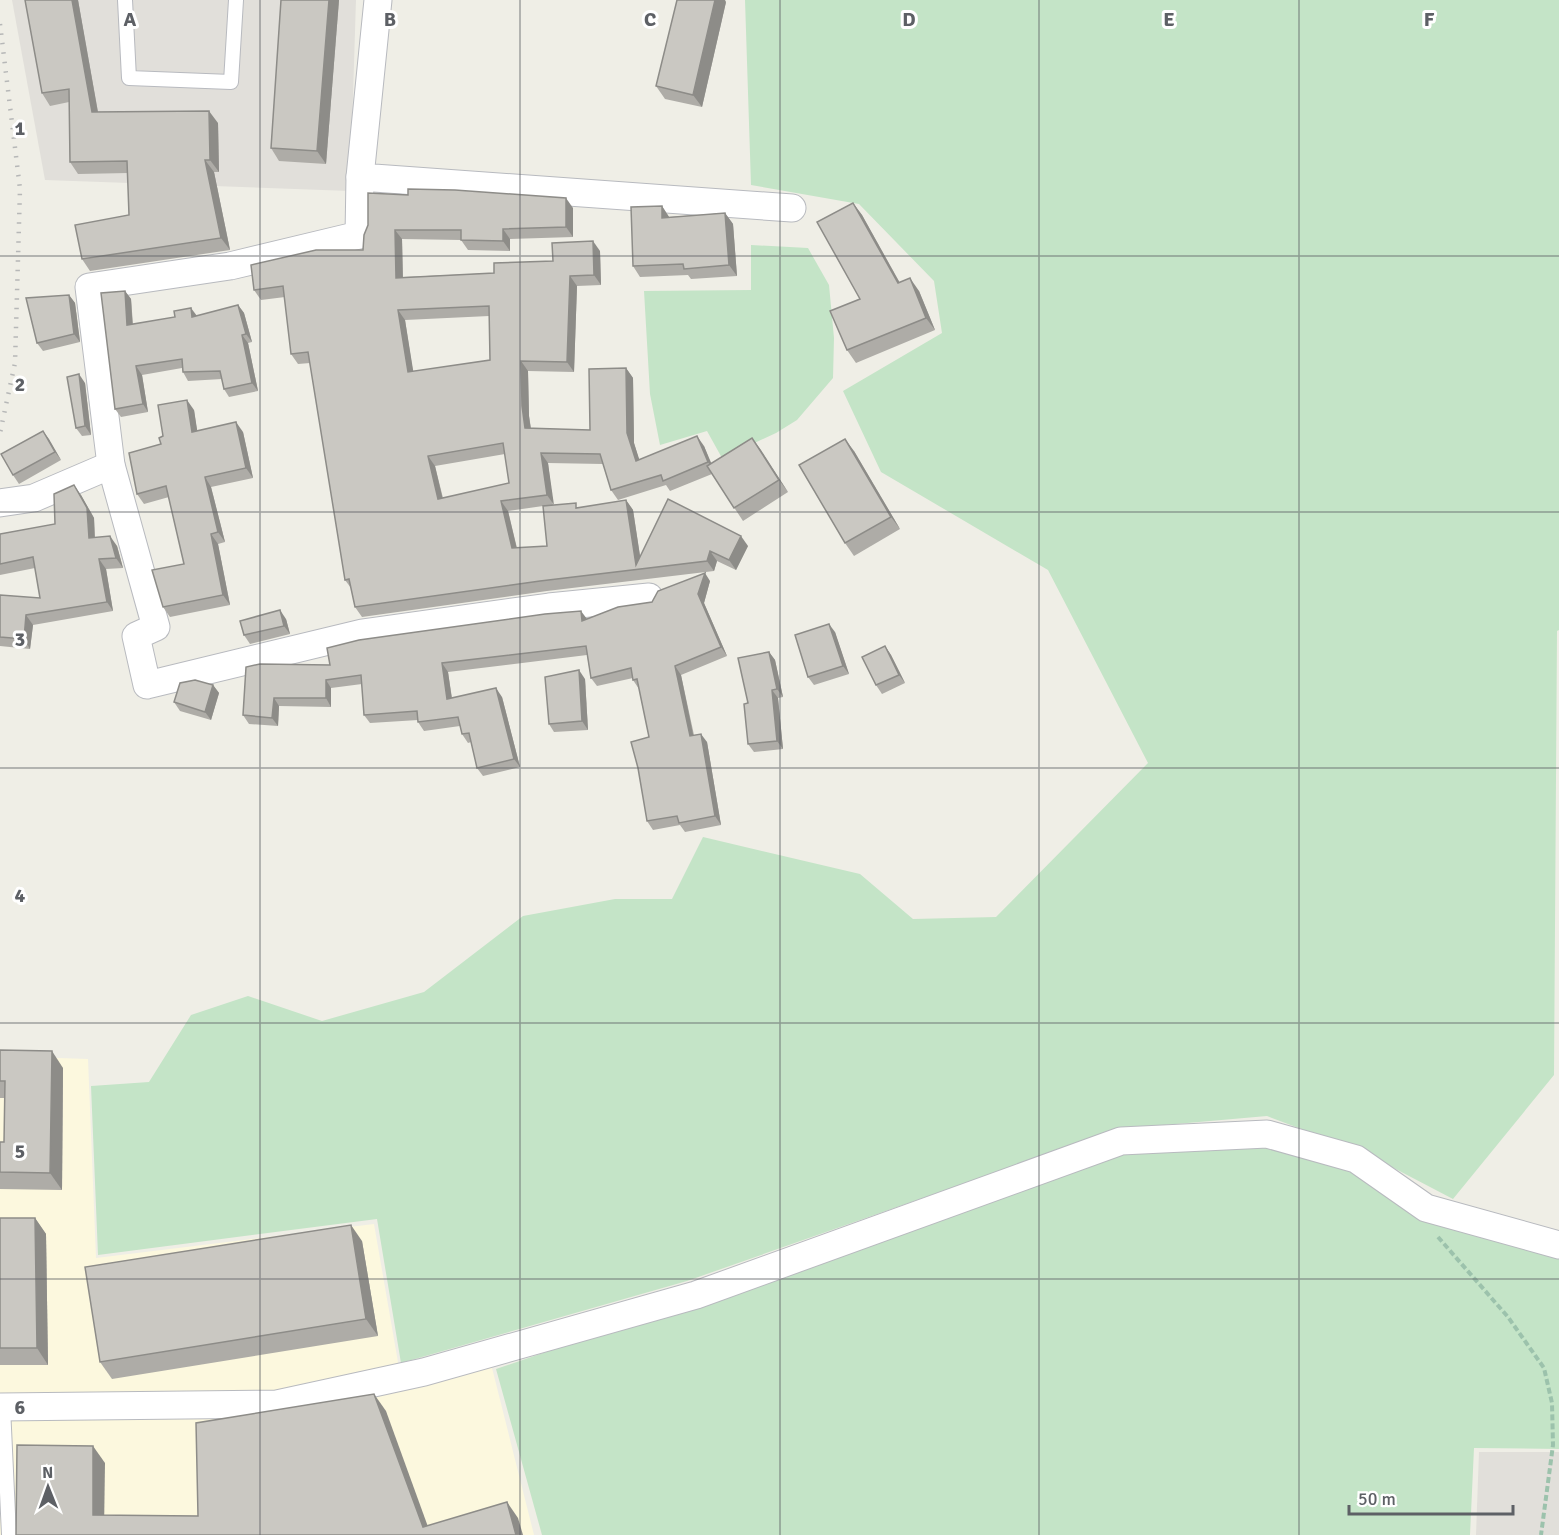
<svg xmlns="http://www.w3.org/2000/svg" width="1559" height="1535" font-family="Signika,sans-serif">
	<rect width="100%" height="100%" fill="#efeee6"/>
	<path fill="#fcf8de" d="M0,1056L88,1059L96,1258L374,1224L399,1368L487,1348L534,1535H0Z"/>
	<g fill="#e1dfda">
		<path d="M12,0H356L350,191L45,180Z"/>
		<path d="M1479,1452H1559V1535H1476Z"/>
	</g>
	<g fill="#c4e4c7">
		<path d="M745,0H1559V630L1557,631L1554,1075L1453,1199L1365,1153L1267,1116L1119,1129L687,1281L401,1363L377,1219L98,1255L91,1086L149,1082L191,1015L248,996L322,1021L424,992L523,916L615,899H672L703,837L860,874L913,919L996,917L1148,763L1048,570L881,472L843,391L942,333L934,281L859,204L751,185Z"/>
		<path d="M751,245L808,248L829,285L834,338L833,378L797,420L776,433L722,458L707,431L660,445L650,394L644,291L751,290Z"/>
		<path d="M1268,1147L1356,1169L1437,1225L1559,1259V1449L1474,1448L1470,1535H542L496,1369L922,1223L1121,1152Z"/>
	</g>
	<g fill="none" stroke-linecap="round" stroke-linejoin="round">
		<defs>
			<g id="service">
				<path d="M125,0L129,78L231,82L236,0"/>
				<path d="M3,1407L9,1535"/>
			</g>
			<g id="minor">
				<path d="M378,0L360,177L792,208"/>
				<path d="M360,177L359,235L230,266L89,287L111,465L156,627L136,636L147,685L362,633L549,607L649,597"/>
				<path d="M0,503L34,498L111,465"/>
				<path d="M0,1407L277,1404L424,1372L696,1295L1121,1141L1267,1134L1356,1159L1426,1208L1559,1245"/>
			</g>
		</defs>
		<use href="#service" stroke="#b8babf" stroke-width="16"/>
		<use href="#minor" stroke="#b8babf" stroke-width="29"/>
		<path stroke="#9cc2ac" stroke-width="4" stroke-dasharray="6 3" stroke-linecap="butt" d="M1438,1237L1508,1317L1544,1368L1552,1403L1553,1445L1541,1535"/>
		<use href="#service" stroke="#fff" stroke-width="14"/>
		<use href="#minor" stroke="#fff" stroke-width="27"/>
		<path stroke="#b6b7b7" stroke-width="4.5" stroke-dasharray="1.5 8" stroke-linecap="butt" d="M0,24L20,189L15,363L0,433"/>
	</g>
	<g fill="#aeaca7" fill-rule="evenodd">
		<path d="M78,0L98,112L218,123L219,172H214L230,250L90,271L82,259L129,215L128,173L78,174L70,162L69,102L50,106L42,93Z"/>
		<path d="M281,0H339L326,164L279,161L271,148Z"/>
		<path d="M726,2L702,107L665,99L656,86Z"/>
		<path d="M853,203L862,215L900,283L919,291L935,330L856,363L847,350L860,299Z"/>
		<path d="M662,206L669,217L725,213L733,224L737,276L691,279L688,275L640,277L633,266Z"/>
		<path d="M573,208V237L510,239V251L468,250L461,240L402,239L403,277L494,273L600,251L601,285L577,286L574,372L528,371L529,416L531,428L590,430L626,368L633,378L634,443L639,460L704,446L711,464L752,438L788,492L743,521L712,474L670,491L666,485L618,500L611,490L603,464L548,463L553,505L579,508L626,500L633,510L640,556L748,546L736,570L717,561L714,571L547,591L362,617L355,607L351,588L345,580L310,363L298,364L291,354L285,297L261,300L254,290L363,250L368,225ZM489,316L490,360L413,372L405,320ZM505,454L509,483L443,498L435,466ZM543,506L547,546L517,548L508,511Z"/>
		<path d="M125,291L131,299L133,324L196,316L238,305L244,313L252,342L248,343L258,391L229,397L224,389L222,379L188,381L183,372L182,368L142,375L148,412L121,417L115,409Z"/>
		<path d="M69,295L75,303L80,342L43,351L37,343Z"/>
		<path d="M85,383L91,435L82,436L76,428Z"/>
		<path d="M194,410L197,431L243,432L253,478L211,487L225,542L218,544L230,605L170,617L163,607L184,564L169,497L144,504L137,494L161,444L163,436Z"/>
		<path d="M43,431L61,460L19,484L13,475Z"/>
		<path d="M854,451L900,529L854,556L845,543Z"/>
		<path d="M81,495L94,518L95,537L117,546L123,568L106,569L113,611L33,625L30,649L0,646V595L40,598L35,568L0,575V534L55,524Z"/>
		<path d="M710,581L704,603L727,656L681,675L694,735L707,742L721,825L685,832L680,825L653,830L647,821L649,737L639,689L633,680V678L597,686L591,678L587,655L448,672L452,698L502,697L520,767L483,776L477,768L471,742L468,743L462,734L460,726L424,731L418,722V720L370,723L364,715L362,684L331,688V707L279,706L278,726L249,724L243,715L330,665L587,619L652,602Z"/>
		<path d="M286,619L290,634L250,644L244,635Z"/>
		<path d="M835,632L849,674L814,685L808,677Z"/>
		<path d="M885,646L891,655L905,683L882,694L876,685Z"/>
		<path d="M769,652L775,660L783,697L778,698L783,749L754,752L748,744V703Z"/>
		<path d="M585,679L588,730L554,732L549,724Z"/>
		<path d="M213,685L219,693L211,720L180,711L174,702Z"/>
		<path d="M0,1050L63,1068L62,1190L0,1189V1142H4L5,1098H0Z"/>
		<path d="M0,1218H35L46,1234L48,1365H0Z"/>
		<path d="M362,1241L378,1336L112,1379L100,1362Z"/>
	</g>
	<g fill="#8d8c88">
		<path d="M72,0H78L100,124L92,112Z"/>
		<path d="M329,0H339L326,164L317,151Z"/>
		<path d="M715,0H725L726,2L702,107L693,95Z"/>
		<path d="M209,111L218,123L219,172L210,160Z"/>
		<path d="M205,160L214,172L230,250L221,238Z"/>
		<path d="M566,198L573,208V237L566,227Z"/>
		<path d="M853,203L862,215L907,296L898,283Z"/>
		<path d="M662,206L669,217L662,218Z"/>
		<path d="M725,213L733,224L737,276L729,265Z"/>
		<path d="M503,229L510,239V251L503,241Z"/>
		<path d="M395,230L402,239L403,287L396,278Z"/>
		<path d="M593,241L600,251L601,285L594,275Z"/>
		<path d="M570,276L577,286L574,372L567,362Z"/>
		<path d="M910,278L919,291L935,330L926,318Z"/>
		<path d="M125,291L131,299L133,333L127,325Z"/>
		<path d="M69,295L75,303L80,342L74,334Z"/>
		<path d="M238,305L244,313L252,342L246,334Z"/>
		<path d="M191,308L197,316L192,317Z"/>
		<path d="M398,310L405,320L415,382L408,372Z"/>
		<path d="M242,335L248,343L258,391L252,383Z"/>
		<path d="M521,361L528,371L529,416L532,438L525,428L522,406Z"/>
		<path d="M136,366L142,375L148,412L143,404Z"/>
		<path d="M626,368L633,378L634,443L643,471L636,461L627,433Z"/>
		<path d="M79,374L85,383L91,435L85,426Z"/>
		<path d="M187,400L194,410L199,442L192,432Z"/>
		<path d="M236,422L243,432L253,478L246,468Z"/>
		<path d="M43,431L49,439L61,460L55,452Z"/>
		<path d="M697,436L704,446L715,472L708,462Z"/>
		<path d="M752,438L761,450L788,492L779,480Z"/>
		<path d="M845,439L854,451L900,529L891,517Z"/>
		<path d="M541,453L548,463L554,505L547,495Z"/>
		<path d="M428,456L435,466L445,509L438,499Z"/>
		<path d="M205,477L211,487L225,542L218,532Z"/>
		<path d="M74,485L81,495L94,518L95,547L89,538Z"/>
		<path d="M626,500L633,510L642,569L636,565Z"/>
		<path d="M501,501L508,511L519,558L512,548Z"/>
		<path d="M211,534L218,544L230,605L223,595Z"/>
		<path d="M110,536L117,546L123,568L116,558Z"/>
		<path d="M741,536L748,546L736,570L729,560Z"/>
		<path d="M710,551L717,561L714,571L707,561Z"/>
		<path d="M99,559L106,569L113,611L107,602Z"/>
		<path d="M705,573L710,581L704,603L727,656L721,647L698,594Z"/>
		<path d="M280,610L286,619L290,634L284,626Z"/>
		<path d="M581,611L587,619L582,621Z"/>
		<path d="M26,615L33,625L30,649L24,639Z"/>
		<path d="M829,624L835,632L849,674L843,666Z"/>
		<path d="M885,646L891,655L905,683L899,675Z"/>
		<path d="M769,652L775,660L783,697L777,689Z"/>
		<path d="M442,663L448,672L453,707L447,699Z"/>
		<path d="M675,666L681,675L695,744L690,736Z"/>
		<path d="M579,670L585,679L588,730L582,721Z"/>
		<path d="M326,680L331,688V707L326,698Z"/>
		<path d="M213,685L219,693L211,720L205,712Z"/>
		<path d="M496,688L502,697L520,767L514,759Z"/>
		<path d="M772,690L778,698L783,749L777,741Z"/>
		<path d="M274,698L279,706L278,726L272,718Z"/>
		<path d="M701,734L707,742L721,825L715,816Z"/>
		<path d="M52,1051L63,1068L62,1190L50,1173Z"/>
		<path d="M35,1218L46,1234L48,1365L37,1348Z"/>
		<path d="M351,1225L362,1241L378,1336L366,1319Z"/>
		<path d="M374,1394L386,1411L431,1535L423,1527Z"/>
		<path d="M93,1446L105,1463L104,1532L93,1515Z"/>
		<path d="M507,1502L518,1518L523,1535H516Z"/>
	</g>
	<g fill="#cac8c2" stroke="#8d8c88" stroke-width="1.5" fill-rule="evenodd">
		<path d="M25,0H72L92,112L209,111L210,160H205L221,238L82,259L75,225L129,215L127,161L70,162L69,89L42,93Z"/>
		<path d="M281,0H329L317,151L271,148Z"/>
		<path d="M677,0H715L693,95L656,86Z"/>
		<path d="M408,189L455,190L566,198V227L503,229V241L461,240V230H395L396,278L494,273V263L553,261L552,243L593,241L594,275L570,276L567,362L521,361L522,406L525,428L590,430L589,369L626,368L627,433L636,461L697,436L708,462L663,481L661,475L611,490L600,454L541,453L547,495L501,501L512,548L547,546L543,506L576,503V508L626,500L636,565L668,499L741,536L729,560L710,551L707,561L540,581L355,607L349,579L345,580L308,352L291,354L283,286L254,290L251,265L316,250H363L364,235L368,225V193L408,195ZM489,306L490,360L408,372L398,310ZM503,443L509,483L438,499L428,456Z"/>
		<path d="M853,203L898,283L910,278L926,318L847,350L830,311L860,299L817,222Z"/>
		<path d="M662,206V218L725,213L729,265L684,269L683,264L633,266L631,207Z"/>
		<path d="M125,291L127,325L175,317L174,311L191,308L192,317L238,305L246,334L242,335L252,383L224,389L220,371L183,372L182,359L136,366L143,404L115,409L101,293Z"/>
		<path d="M69,295L74,334L37,343L26,298Z"/>
		<path d="M79,374L85,426L76,428L67,377Z"/>
		<path d="M187,400L192,432L236,422L246,468L205,477L218,532L211,534L223,595L163,607L152,570L184,564L166,486L137,494L129,453L161,444L159,438L163,436L158,405Z"/>
		<path d="M43,431L55,452L13,475L1,454Z"/>
		<path d="M752,438L779,480L734,508L707,466Z"/>
		<path d="M845,439L891,517L845,543L799,465Z"/>
		<path d="M74,485L87,508L89,538L110,536L116,558L99,559L107,602L26,615L24,639L0,637V595L40,598L33,557L0,564V534L55,524L54,494Z"/>
		<path d="M705,573L698,594L721,647L675,666L690,736L701,734L715,816L679,823L677,816L647,821L638,768L631,742L649,737L637,679L633,680L631,668L591,678L586,646L442,663L447,699L496,688L514,759L477,768L469,733L462,734L458,717L418,722L417,711L364,715L361,675L326,680V698H274L272,718L243,715L246,667L260,664L330,665L327,648L359,640L545,614L581,611L582,621L618,607L652,602L658,591Z"/>
		<path d="M280,610L284,626L244,635L240,621Z"/>
		<path d="M829,624L843,666L808,677L795,635Z"/>
		<path d="M885,646L899,675L876,685L862,657Z"/>
		<path d="M769,652L777,689L772,690L777,741L748,744L744,704L748,703L738,658Z"/>
		<path d="M579,670L582,721L549,724L545,677Z"/>
		<path d="M195,680L213,685L205,712L174,702L180,683Z"/>
		<path d="M0,1050L52,1051L50,1173L0,1172V1142H4L5,1081H0Z"/>
		<path d="M0,1218H35L37,1348H0Z"/>
		<path d="M351,1225L366,1319L100,1362L85,1267Z"/>
		<path d="M374,1394L423,1527L507,1502L516,1535H16L17,1445L93,1446V1515L198,1516L196,1423Z"/>
	</g>
	<path fill="none" stroke="#5d6065" stroke-width="1.5" stroke-opacity="0.55" d="M260,0V1535M520,0V1535M780,0V1535M1039,0V1535M1299,0V1535M0,256H1559M0,512H1559M0,768H1559M0,1023H1559M0,1279H1559"/>
	<g font-size="20" text-anchor="middle" font-weight="bold" fill="#5d6065" stroke="#fff" stroke-width="6" stroke-linejoin="round" paint-order="stroke">
		<text x="130" y="26">A</text>
		<text x="390" y="26">B</text>
		<text x="650" y="26">C</text>
		<text x="909" y="26">D</text>
		<text x="1169" y="26">E</text>
		<text x="1429" y="26">F</text>
		<text x="20" y="135">1</text>
		<text x="20" y="391">2</text>
		<text x="20" y="646">3</text>
		<text x="20" y="902">4</text>
		<text x="20" y="1158">5</text>
		<text x="20" y="1414">6</text>
	</g>
	<g transform="translate(48 1487) rotate(359)" stroke="#ffffff" stroke-width="4.5" paint-order="stroke">
	<path d="M0-4.5L10 22L0 15L-10 22Z" fill="#5d6065"/>
	<text y="-9" font-size="16" font-weight="bold" text-anchor="middle" fill="#5d6065">N</text>
	</g>
	<path d="M1349 1505v9h164v-9" fill="none" stroke="#5d6065" stroke-width="3"/>
	<text x="1358" y="1505" font-size="18" fill="#5d6065" stroke="#ffffff" stroke-width="4.5" paint-order="stroke">50 m</text>
</svg>
